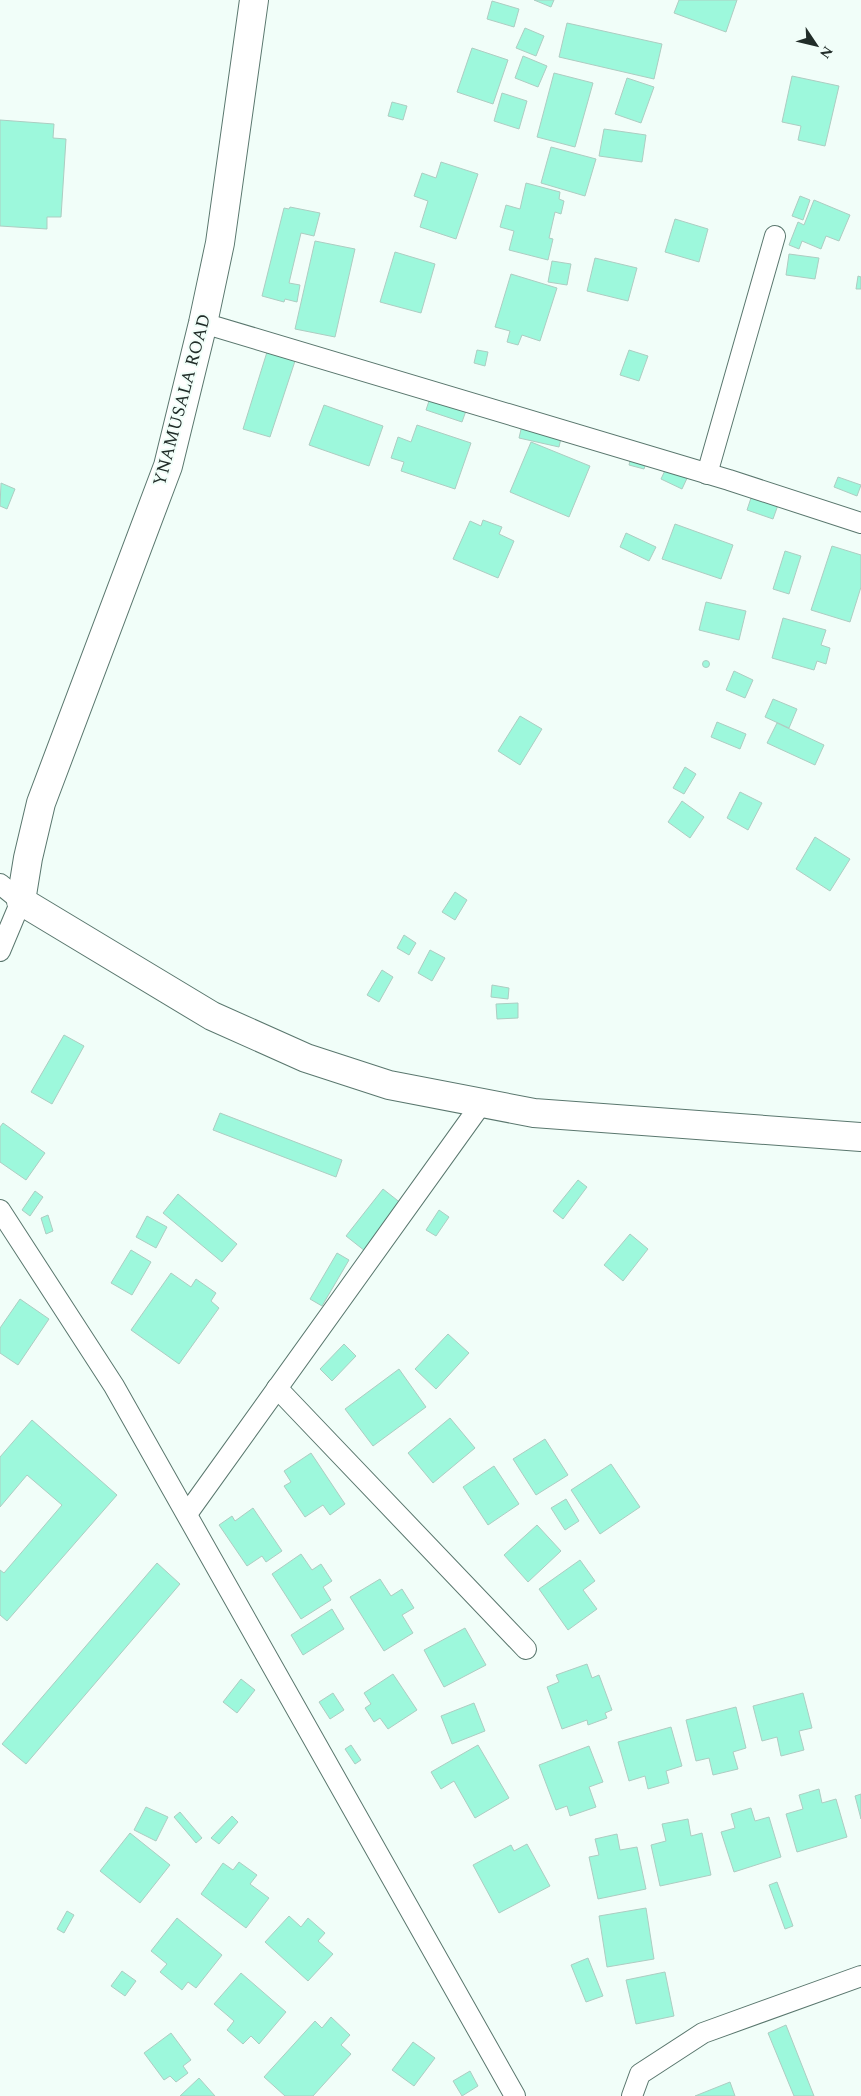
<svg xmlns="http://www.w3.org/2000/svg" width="861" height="2096" font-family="Spectral,serif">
	<rect width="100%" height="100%" fill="#f1fef9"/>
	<g fill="#9df8dc" stroke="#adcdc2">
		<path d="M534,0H554L551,7Z"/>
		<path d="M679,0H737L726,32L674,13Z"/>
		<path d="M492,1L519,9L514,27L487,19Z"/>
		<path d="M567,23L662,44L654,79L559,57Z"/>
		<path d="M525,28L544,36L536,56L516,48Z"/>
		<path d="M472,48L508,60L493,104L457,92Z"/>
		<path d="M523,56L547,66L538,87L515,78Z"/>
		<path d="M554,73L593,83L575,147L537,137Z"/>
		<path d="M792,76L839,86L825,146L798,140L801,126L782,122Z"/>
		<path d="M627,78L654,87L641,123L615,114Z"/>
		<path d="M502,93L527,101L519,129L494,121Z"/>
		<path d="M392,102L407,106L403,120L388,116Z"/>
		<path d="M0,120L54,124L53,138L66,139L61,217H47V229L0,226Z"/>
		<path d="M604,129L646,135L642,162L599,156Z"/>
		<path d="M551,147L596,159L585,196L541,183Z"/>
		<path d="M441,162L478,174L456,239L420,227L428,201L414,196L422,173L436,178Z"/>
		<path d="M526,183L560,192L559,199L564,201L561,214L555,212L549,238L553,239L548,260L509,250L514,231L500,227L506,205L520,209Z"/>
		<path d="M800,196L810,200L803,220L792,216Z"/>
		<path d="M814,200L850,215L839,241L826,236L821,249L802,241L799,249L789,245L798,222L804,225Z"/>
		<path d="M290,207L320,213L314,236L301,233L289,283L300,285L297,302L285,299L284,302L262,296L284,208L289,209Z"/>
		<path d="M675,219L708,229L699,262L665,252Z"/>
		<path d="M315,241L355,249L335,337L295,329Z"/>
		<path d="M395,252L435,264L421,313L380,302Z"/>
		<path d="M789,254L819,258L815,279L786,275Z"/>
		<path d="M595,258L637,268L628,301L587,291Z"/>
		<path d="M552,261L571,264L567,285L548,282Z"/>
		<path d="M511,274L557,288L540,341L522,335L518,345L507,342L510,331L495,327Z"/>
		<path d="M858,276L861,277V289H856Z"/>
		<path d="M477,350L488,352L485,366L474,363Z"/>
		<path d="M629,350L648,356L639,381L620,375Z"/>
		<path d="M267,352L295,361L270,437L243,429Z"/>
		<path d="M431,395L467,408L462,422L426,410Z"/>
		<path d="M324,405L383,426L369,466L309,445Z"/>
		<path d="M417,425L471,443L455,489L401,471L404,462L391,458L398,437L411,442Z"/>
		<path d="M522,425L562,434L559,447L519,438Z"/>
		<path d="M531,442L590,466L569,517L510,492Z"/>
		<path d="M632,453L648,457L644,469L629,465Z"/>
		<path d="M668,464L689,474L682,489L661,479Z"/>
		<path d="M838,477L861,485L857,496L834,487Z"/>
		<path d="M1,483L15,489L7,509L0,506Z"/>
		<path d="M752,495L778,505L773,519L747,510Z"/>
		<path d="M483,520L502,527L499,534L514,541L498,578L453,559L470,521L481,526Z"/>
		<path d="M675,524L733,545L721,579L662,559Z"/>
		<path d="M626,533L656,547L649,561L620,547Z"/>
		<path d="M832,546L861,555V587L850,622L811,610Z"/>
		<path d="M785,551L801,556L789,594L773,589Z"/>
		<path d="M706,602L746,611L739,640L699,630Z"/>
		<path d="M783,618L826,630L821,645L830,648L826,664L817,661L814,670L772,658Z"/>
		<circle cx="706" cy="664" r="3.5"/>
		<path d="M734,671L753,680L745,698L726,690Z"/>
		<path d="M773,699L797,709L789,728L765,717Z"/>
		<path d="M520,716L542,729L520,765L498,751Z"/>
		<path d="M717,722L746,734L740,749L711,737Z"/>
		<path d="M777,723L824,745L815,765L767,743Z"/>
		<path d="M685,767L696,774L684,794L673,788Z"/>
		<path d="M740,792L762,803L748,830L727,818Z"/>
		<path d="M682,801L704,817L690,838L668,822Z"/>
		<path d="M815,837L850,859L830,891L796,869Z"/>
		<path d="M455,892L467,900L455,920L442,912Z"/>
		<path d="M404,935L416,943L409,955L397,948Z"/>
		<path d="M430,950L445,958L432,981L418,973Z"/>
		<path d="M382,970L393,977L379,1002L367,995Z"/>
		<path d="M492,985L509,988L508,999L491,997Z"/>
		<path d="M518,1003V1018L497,1019L496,1004Z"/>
		<path d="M64,1035L84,1046L52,1104L31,1092Z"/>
		<path d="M220,1113L342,1160L336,1177L213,1130Z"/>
		<path d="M3,1123L45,1153L26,1180L0,1162V1127Z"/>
		<path d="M578,1180L587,1187L563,1219L553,1211Z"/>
		<path d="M383,1189L402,1204L365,1251L346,1236Z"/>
		<path d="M35,1191L43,1197L30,1216L22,1210Z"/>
		<path d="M178,1194L237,1244L222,1262L163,1213Z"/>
		<path d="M439,1210L449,1217L436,1236L426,1230Z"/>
		<path d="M48,1215L53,1231L46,1234L41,1218Z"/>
		<path d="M147,1216L167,1227L156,1248L136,1237Z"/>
		<path d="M630,1234L648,1249L623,1281L604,1265Z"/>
		<path d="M131,1250L151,1262L132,1295L111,1283Z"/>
		<path d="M337,1253L349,1260L322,1306L310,1299Z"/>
		<path d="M171,1273L191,1287L196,1279L216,1293L211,1301L219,1308L179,1364L131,1330Z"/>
		<path d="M20,1299L49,1319L18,1365L0,1353V1328Z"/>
		<path d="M448,1334L469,1353L436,1389L415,1369Z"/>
		<path d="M344,1344L356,1356L332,1381L320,1369Z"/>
		<path d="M399,1369L426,1407L373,1446L345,1409Z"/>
		<path d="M450,1418L475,1448L433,1483L408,1453Z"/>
		<path d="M32,1420L117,1495L7,1621L0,1615V1570L4,1573L62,1505L27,1475L0,1507V1457Z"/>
		<path d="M545,1439L568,1475L536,1495L513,1459Z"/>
		<path d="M311,1453L345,1504L330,1515L323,1505L305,1517L284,1486L291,1482L284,1471Z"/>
		<path d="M611,1464L640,1507L600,1534L571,1490Z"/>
		<path d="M494,1466L519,1504L488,1525L463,1487Z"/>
		<path d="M566,1499L579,1521L565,1530L551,1508Z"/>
		<path d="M253,1508L282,1551L266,1562L262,1556L247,1566L219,1525L232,1516L235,1521Z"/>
		<path d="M537,1525L561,1551L528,1582L504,1555Z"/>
		<path d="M301,1554L312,1570L321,1564L332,1581L323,1587L331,1600L301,1619L272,1574Z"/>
		<path d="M580,1560L595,1581L583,1590L597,1609L568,1630L539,1589Z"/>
		<path d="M157,1563L180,1584L26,1764L2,1744Z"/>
		<path d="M380,1579L391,1596L402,1589L414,1608L402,1615L413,1633L384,1651L350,1597Z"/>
		<path d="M332,1609L344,1629L303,1655L291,1635Z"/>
		<path d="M465,1628L486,1665L444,1687L424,1650Z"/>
		<path d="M587,1664L592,1678L599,1675L612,1710L605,1713L607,1718L588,1725L587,1720L562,1729L547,1687L559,1682L556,1675Z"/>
		<path d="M393,1674L417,1710L388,1729L380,1718L374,1722L365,1708L371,1704L364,1693Z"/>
		<path d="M241,1679L255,1690L237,1713L223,1702Z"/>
		<path d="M333,1693L344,1710L330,1719L319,1702Z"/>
		<path d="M803,1693L812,1728L799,1731L804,1750L781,1756L777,1737L762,1741L753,1706Z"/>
		<path d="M474,1703L485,1731L452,1744L441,1716Z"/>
		<path d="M736,1707L746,1748L733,1752L738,1769L713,1775L709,1758L696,1761L686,1720Z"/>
		<path d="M671,1727L682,1766L666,1771L669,1783L648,1789L645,1776L629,1781L618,1742Z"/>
		<path d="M351,1745L361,1760L355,1764L345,1749Z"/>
		<path d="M478,1745L509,1798L475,1818L454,1781L441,1789L431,1772Z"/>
		<path d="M589,1746L603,1782L589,1787L596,1807L570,1816L567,1806L556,1810L539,1765Z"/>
		<path d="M819,1789L822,1803L836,1799L847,1837L797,1852L786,1814L803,1809L799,1795Z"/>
		<path d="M861,1794V1819L855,1796Z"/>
		<path d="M146,1807L168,1817L156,1841L134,1830Z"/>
		<path d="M751,1808L755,1821L769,1817L781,1857L734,1872L721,1832L735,1828L731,1814Z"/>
		<path d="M180,1812L202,1838L196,1843L174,1817Z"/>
		<path d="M232,1816L238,1822L219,1844L211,1838Z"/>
		<path d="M688,1819L691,1836L702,1833L711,1875L660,1886L651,1845L666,1841L662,1824Z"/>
		<path d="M130,1833L170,1865L140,1903L100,1871Z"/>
		<path d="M617,1834L620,1850L637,1847L646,1889L598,1899L589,1857L599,1855L595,1839Z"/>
		<path d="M527,1844L550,1886L499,1913L473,1865L511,1845L514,1851Z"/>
		<path d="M239,1862L257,1875L250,1884L269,1898L246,1928L201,1894L223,1863L233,1870Z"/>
		<path d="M777,1882L793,1926L785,1929L769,1885Z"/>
		<path d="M646,1908L654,1959L607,1967L599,1916Z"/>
		<path d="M67,1911L74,1915L64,1933L57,1929Z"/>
		<path d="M289,1916L301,1927L308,1918L325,1933L318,1941L333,1954L308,1981L265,1942Z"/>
		<path d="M177,1918L222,1955L196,1988L188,1982L182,1990L160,1972L167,1964L151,1951Z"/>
		<path d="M588,1958L603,1996L586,2002L571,1965Z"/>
		<path d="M122,1971L136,1981L125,1996L111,1986Z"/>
		<path d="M665,1972L674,2016L636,2024L626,1980Z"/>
		<path d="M241,1973L286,2012L259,2044L251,2036L243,2044L227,2030L234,2021L214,2004Z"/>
		<path d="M331,2017L350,2035L341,2045L351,2054L313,2096H285L264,2077L315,2021L322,2028Z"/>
		<path d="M786,2025L814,2096H794L768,2033Z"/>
		<path d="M171,2033L191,2060L183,2066L188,2073L176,2082L170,2076L164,2080L144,2053Z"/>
		<path d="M413,2042L435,2058L414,2086L392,2070Z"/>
		<path d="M470,2071L478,2086L462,2096L453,2081Z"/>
		<path d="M199,2078L215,2096H180Z"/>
		<path d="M730,2082L735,2096H695Z"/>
	</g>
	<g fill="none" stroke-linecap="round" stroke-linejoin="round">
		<defs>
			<g id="street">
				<path d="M203,323L729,480L861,523"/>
				<path d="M707,474L775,236"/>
				<path d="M0,884L21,901L0,951"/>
				<path d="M0,1210L114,1386L515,2096"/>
				<path d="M277,1388L526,1649"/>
				<path d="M187,1514L482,1103"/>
				<path d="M632,2096L640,2074L703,2033L861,1976"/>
			</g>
			<path id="secondary" d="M254,0L220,243L203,323L168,466L41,803L28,858L21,901L212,1016L306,1058L389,1085L534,1113L861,1137"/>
		</defs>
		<use href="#street" stroke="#5a776e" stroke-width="22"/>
		<use href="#secondary" stroke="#5a776e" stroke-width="30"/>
		<use href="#street" stroke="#fff" stroke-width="20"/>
		<use href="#secondary" stroke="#fff" stroke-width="28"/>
	</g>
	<g text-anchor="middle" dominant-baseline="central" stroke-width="4" stroke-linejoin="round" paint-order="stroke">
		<g font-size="18" fill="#212d29" stroke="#f1fef9">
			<text transform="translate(182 400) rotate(-75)">YNAMUSALA ROAD</text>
		</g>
	</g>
	<g transform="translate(816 45) rotate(125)" stroke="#f1fef9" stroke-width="4" paint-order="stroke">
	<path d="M0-4L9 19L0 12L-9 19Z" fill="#212d29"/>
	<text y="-8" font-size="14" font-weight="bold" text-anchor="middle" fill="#212d29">N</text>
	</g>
</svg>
